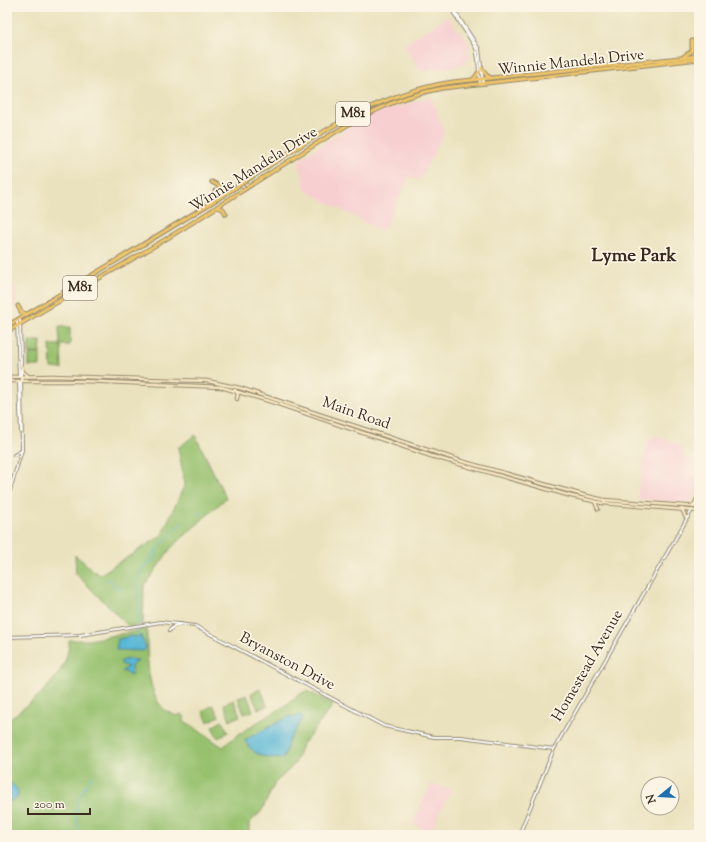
<svg xmlns="http://www.w3.org/2000/svg" width="706" height="842" font-family="'Sorts Mill Goudy',serif">
	<rect width="100%" height="100%" fill="#fcf5e5"/>
	<filter id="ink" filterUnits="userSpaceOnUse"><feTurbulence type="fractalNoise" baseFrequency=".025" numOctaves="2"/><feDisplacementMap in="SourceGraphic" scale="8" xChannelSelector="R" yChannelSelector="G"/><feConvolveMatrix kernelMatrix="1 2 1 2 8 2 1 2 1" color-interpolation-filters="sRGB"/></filter>
	<filter id="wash" filterUnits="userSpaceOnUse"><feTurbulence type="fractalNoise" baseFrequency=".012" numOctaves="4" result="noise"/><feDisplacementMap in="SourceGraphic" scale="16" xChannelSelector="R" yChannelSelector="G"/><feGaussianBlur stdDeviation="0.9" result="paint"/><feColorMatrix in="noise" values="0 0 0 0 0 0 0 0 0 0 0 0 0 0 0 0 0 1.4 0 .05"/><feComposite in="paint" operator="in"/></filter>
	<g filter="url(#wash)">
		<rect width="100%" height="100%" fill="#eae2be"/>
		<g fill="#f7cfd1">
			<path d="M448,16L457,31L460,30L471,47L466,50L471,58L460,66L421,71L404,45Z"/>
			<path d="M432,97L444,133L420,180L409,177L382,232L305,190L304,181L299,165V161L305,155L370,114Z"/>
			<path d="M7,283L16,285L15,306L8,310Z"/>
			<path d="M656,436L685,447L681,456L699,463V486L691,503L637,499L647,442Z"/>
			<path d="M431,784L451,789L431,832L413,824Z"/>
		</g>
		<g fill="#97c16e" stroke="#697646">
			<path d="M59,327H70V345H61L62,369L51,368L50,345H60Z"/>
			<path d="M29,341H41L40,353H29Z"/>
			<rect x="29" y="354" width="11" height="12"/>
			<path d="M195,435L226,498L171,548L144,586L143,624L129,627L76,574L75,555L99,575L161,536L185,484L178,448Z"/>
			<path d="M147,629C147,652 146,694 165,710C168,712 173,714 176,716L182,714L185,717L183,720L223,747C242,729 265,719 286,705C293,700 299,693 307,691L334,704L301,747L295,764L275,783L261,812L249,823V835H7V721C32,701 70,676 69,640H89Z"/>
			<path d="M261,689L267,706L258,709L251,693Z"/>
			<path d="M247,695L253,711L244,714L238,698Z"/>
			<path d="M234,700L240,716L230,720L224,704Z"/>
			<path d="M213,705L219,716L208,722L203,711Z"/>
			<path d="M222,721L228,732L218,738L212,727Z"/>
		</g>
		<g fill="#59b7d7" stroke="#4a707a">
			<path d="M140,634L146,647L144,651L116,650L118,639L131,636L139,637Z"/>
			<path d="M129,659L138,660L131,666L132,675L122,671L128,667L121,664V661Z"/>
			<path d="M301,715L303,718L289,740L284,758C269,760 251,755 245,740L288,717Z"/>
			<path d="M11,783L17,789C20,800 15,799 7,803V785Z"/>
		</g>
		<g fill="none" stroke-linecap="round" stroke-linejoin="round">
			<g stroke="#59b7d7" stroke-width="1">
				<path d="M196,515L204,511"/>
				<path d="M145,565L157,549"/>
				<path d="M106,579L111,581L116,588L121,587"/>
				<path d="M139,624C140,613 134,572 145,565C149,563 153,561 157,557V550L175,529L184,522"/>
				<path d="M137,637L139,627"/>
				<path d="M80,835L76,819L77,802L92,775"/>
			</g>
		</g>
	</g>
	<g filter="url(#ink)">
		<g fill="none" stroke-linecap="round" stroke-linejoin="round">
			<defs>
				<g id="tertiary">
					<path d="M450,7L476,48L478,59L480,84"/>
					<path d="M452,7L479,49L483,83"/>
					<path d="M20,319L21,365"/>
					<path d="M17,320L19,377"/>
					<path d="M19,381L21,432"/>
					<path d="M14,455L21,451"/>
					<path d="M7,500L22,450L21,369"/>
					<path d="M169,631L174,626L181,624"/>
					<path d="M7,637L80,635L161,622L195,626L384,726L434,737H461L554,749"/>
					<path d="M519,835L554,749L692,510"/>
				</g>
				<g id="secondary">
					<path d="M21,365L23,372L28,376"/>
					<path d="M7,377L52,376L207,381L240,388L461,461L583,495L604,500L699,507"/>
					<path d="M7,381H82L221,387L272,402L431,456L571,496L602,503L699,511"/>
					<path d="M235,390L238,394L237,399"/>
					<path d="M595,502L598,509"/>
					<path d="M695,505L699,499"/>
					<path d="M693,507L699,495"/>
					<path d="M682,509L686,518"/>
				</g>
				<g id="primary">
					<path d="M684,56L692,51V41"/>
					<path d="M482,68L486,75L491,78"/>
					<path d="M473,80L479,72"/>
					<path d="M212,182L224,189L234,187"/>
					<path d="M209,201L215,196V191"/>
					<path d="M217,207L223,209L226,214"/>
					<path d="M18,306L21,312L26,314"/>
					<path d="M7,326C78,284 149,241 219,198C293,152 364,95 453,82L699,56"/>
					<path d="M7,332C64,297 123,266 179,231C216,208 252,184 289,161C338,130 385,98 443,88L699,59"/>
				</g>
			</defs>
			<use href="#tertiary" stroke="#92866e" stroke-width="4"/>
			<use href="#secondary" stroke="#92866e" stroke-width="4.5"/>
			<use href="#primary" stroke="#92866e" stroke-width="5"/>
			<use href="#tertiary" stroke="#fff" stroke-width="2"/>
			<use href="#secondary" stroke="#f8e8c3" stroke-width="2.5"/>
			<use href="#primary" stroke="#eec569" stroke-width="3"/>
		</g>
	</g>
	<g text-anchor="middle" dominant-baseline="central" stroke-width="3.5" stroke-linejoin="round" paint-order="stroke">
		<g fill="#fcf5e5" stroke="#75675a" stroke-width="1">
			<rect x="336" y="102" width="34" height="24" rx="3"/>
			<rect x="63" y="276" width="34" height="24" rx="3"/>
		</g>
		<g font-size="14" font-weight="bold" fill="#3b2a1e">
			<text x="353" y="114">M81</text>
			<text x="80" y="288">M81</text>
		</g>
		<g font-size="15" fill="#3b2a1e" stroke="#fcf5e5">
			<text transform="translate(571 63) rotate(-6)">Winnie Mandela Drive</text>
			<text transform="translate(254 170) rotate(-32)">Winnie Mandela Drive</text>
			<text transform="translate(356 414) rotate(19)">Main Road</text>
			<text transform="translate(287 662) rotate(28)">Bryanston Drive</text>
			<text transform="translate(588 666) rotate(-60)">Homestead Avenue</text>
		</g>
		<g font-size="19" font-weight="bold" fill="#3b2a1e" stroke="#fcf5e5">
			<text x="634" y="256">Lyme Park</text>
		</g>
	</g>
	<rect width="706" height="842" fill="none" stroke="#fcf5e5" stroke-width="24"/>
	<g transform="translate(660 796) rotate(252)"><circle r="19" fill="#fcf5e5" stroke="#afa495"/>
	<path d="M0-3L7 15L0 10L-7 15Z" fill="#1f6fb2"/>
	<text y="-6" font-size="11" font-weight="bold" text-anchor="middle" fill="#3b2a1e">N</text>
	</g>
	<path d="M28 808v6h62v-6" fill="none" stroke="#3b2a1e" stroke-width="2"/>
	<text x="34" y="808" font-size="12" fill="#3b2a1e" stroke="#fcf5e5" stroke-width="3" paint-order="stroke">200 m</text>
</svg>
